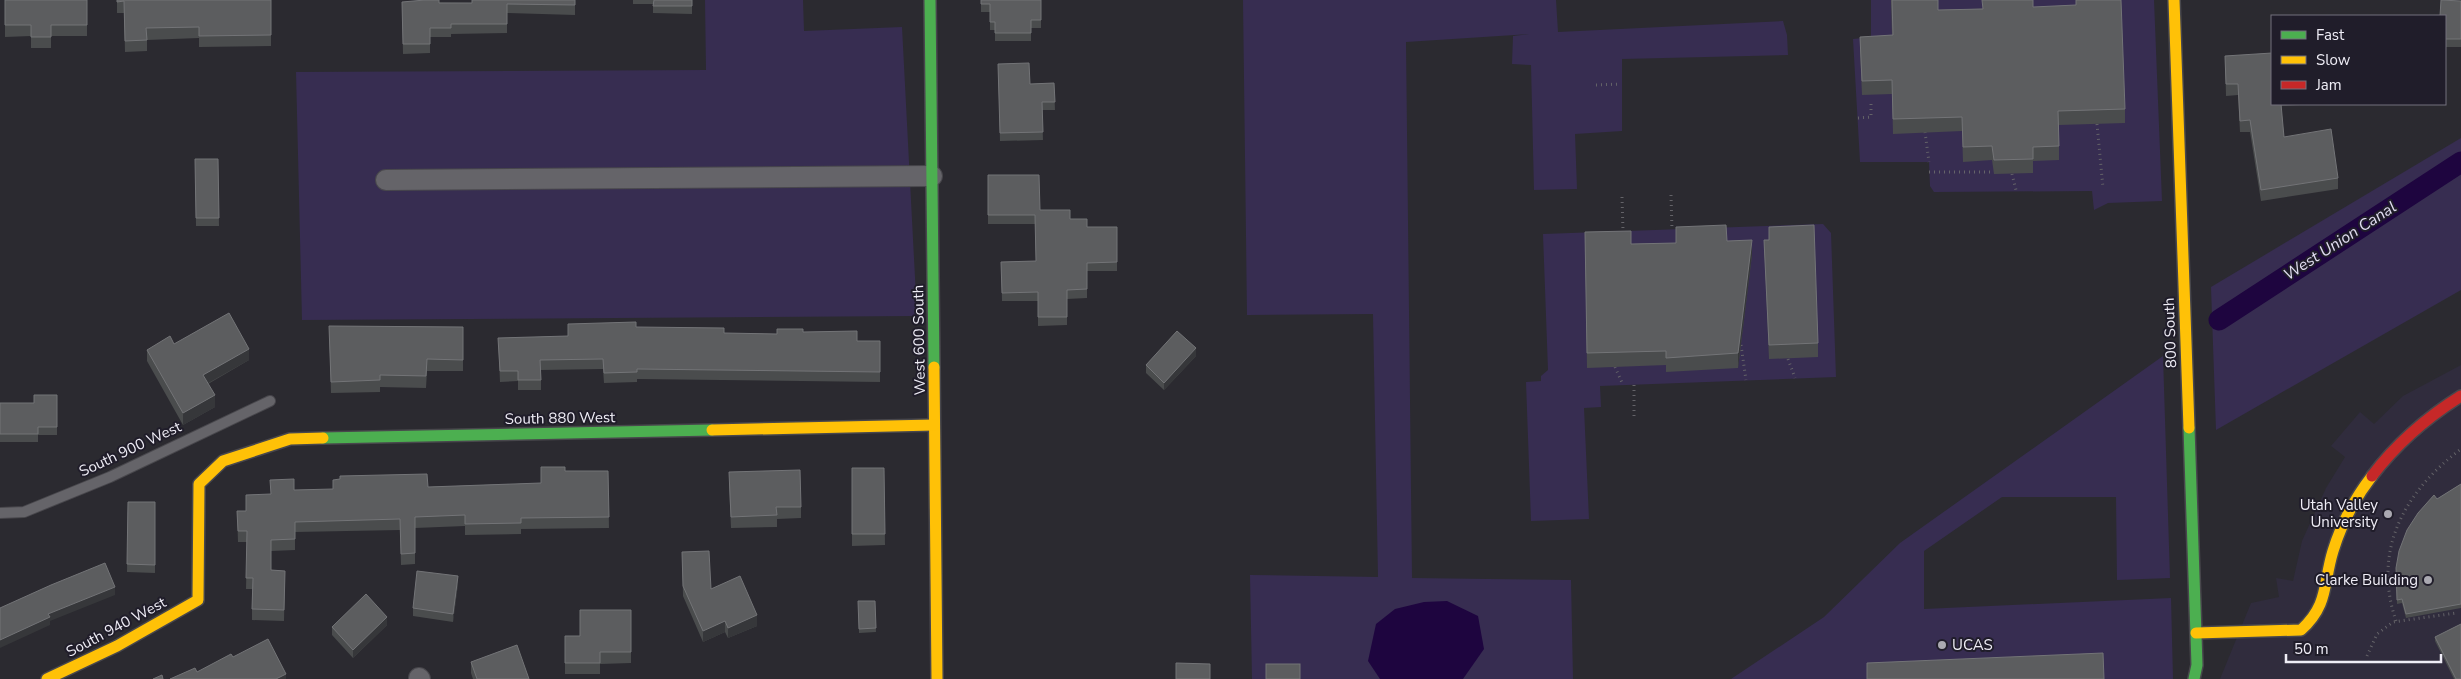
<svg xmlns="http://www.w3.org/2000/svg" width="2461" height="679" font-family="'Nunito Sans',sans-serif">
	<rect width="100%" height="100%" fill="#2b2a30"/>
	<path fill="#302c3d" d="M2461,365V679H2220L2251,603L2279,597L2276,578L2293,581L2302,541L2326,488L2345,457L2331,446L2360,412L2374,424L2403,396Z"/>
	<g fill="#372d51">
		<path d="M705,0H803L804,31L902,27L917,316L302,320L296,72L706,70Z"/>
		<path d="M1243,0H1556L1558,32L1783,21L1787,35L1788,55L1622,59V131L1575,134L1577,189L1534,190L1531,65L1512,64L1513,36L1529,34L1406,42L1412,578L1571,580L1573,679H1252L1250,575L1378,577L1373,314L1247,315Z"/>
		<path d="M1871,0H2154L2162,201L2108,203L2094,210L2092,191L1934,192L1930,186L1929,162H1860L1853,39L1871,37Z"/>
		<path d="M2461,138V290L2216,430L2211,287Z"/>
		<path d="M1823,224L1831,233L1836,377L1600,386L1601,407L1584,408L1589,519L1531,521L1526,382L1541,381V376L1548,370L1543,234Z"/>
		<path d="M2163,356L2170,578L2117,580L2116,497H2002L1924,551V609L2171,598L2173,679H1731L1824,617L1900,543Z"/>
	</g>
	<path fill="#1e053f" d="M1447,601L1478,616L1484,649L1463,679H1380L1368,661L1376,624L1395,609L1424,602Z"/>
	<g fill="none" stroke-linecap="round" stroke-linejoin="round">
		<path stroke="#1e053f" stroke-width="21" d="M2219,320L2461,162"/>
		<defs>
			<path id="lane" d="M0,513L24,512L110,477L270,401"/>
			<g id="street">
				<path d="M386,180L932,176"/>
				<path d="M419,678L420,679"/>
			</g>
			<g id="fast">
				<path d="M930,0L934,367"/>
				<path d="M2189,428L2197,665L2194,679"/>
				<path d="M323,438L712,430"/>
			</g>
			<g id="slow">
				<path d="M2174,0L2189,428"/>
				<path d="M934,367L937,679"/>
				<path d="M712,430L934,425"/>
				<path d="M2196,633L2301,630C2329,605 2323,583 2333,551C2341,525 2355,498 2372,476"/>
				<path d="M47,679L117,646L198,600L199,484L223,461L290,439L323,438"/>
			</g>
			<path id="jam" d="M2372,476C2397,443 2426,418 2461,396"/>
		</defs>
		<use href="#lane" stroke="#48474c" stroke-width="12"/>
		<use href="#street" stroke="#48474c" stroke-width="22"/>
		<use href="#fast" stroke="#48474c" stroke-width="14"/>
		<use href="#slow" stroke="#48474c" stroke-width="14"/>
		<use href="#jam" stroke="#48474c" stroke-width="14"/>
		<g stroke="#646368" stroke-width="3" stroke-dasharray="1 4" stroke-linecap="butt">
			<path d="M1596,85L1621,84"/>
			<path d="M1858,118L1871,117V100"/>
			<path d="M2097,124L2103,188"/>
			<path d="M1925,132L1929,162"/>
			<path d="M1929,172H1994"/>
			<path d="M2012,174L2016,190"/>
			<path d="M1671,195L1672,230"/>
			<path d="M1622,197L1623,231"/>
			<path d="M1741,345L1746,380"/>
			<path d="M1788,359L1795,378"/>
			<path d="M1615,367L1623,385"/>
			<path d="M1634,385V416"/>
			<path d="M2396,621C2372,550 2404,492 2461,449"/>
			<path d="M2367,656L2377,634L2393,622L2456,613"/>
		</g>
		<use href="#lane" stroke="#656469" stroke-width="10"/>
		<use href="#street" stroke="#656469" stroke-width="20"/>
		<use href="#fast" stroke="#4caf50" stroke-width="11"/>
		<use href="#slow" stroke="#ffc107" stroke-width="11"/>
		<use href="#jam" stroke="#c62828" stroke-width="11"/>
	</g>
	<g fill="#4a4c4d">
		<path d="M5,0H87V36H51V48H31V36L5,37Z"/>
		<path d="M117,0H271V46L199,47V38L147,40V51L125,52L124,13H117Z"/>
		<path d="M575,0V15L507,13V33L451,34V37H430V53L403,54L402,2L472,3Z"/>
		<path d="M633,0H692V14L653,13V4H633Z"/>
		<path d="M981,0H1041V28H1031V41H995V30H990V12H981Z"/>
		<path d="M1891,0L1938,10L2033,7L2125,109V123L2059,125V160L2033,161V173L1994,174L1992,160L1963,162L1962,131L1893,134L1892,94L1862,95L1860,51V37L1892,36Z"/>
		<path d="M2461,1V47H2445V16Z"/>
		<path d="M2225,56L2272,104H2300V105L2281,106L2284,137L2338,178V189L2261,201L2250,132H2240L2238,95L2226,96Z"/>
		<path d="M998,64L1030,84L1054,83L1055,110H1042L1043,140L1000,141Z"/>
		<path d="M195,159H218L219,226H196Z"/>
		<path d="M988,175L1040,210L1070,219L1087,227H1117V271H1087V298L1067,299V325L1038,326V301H1002L1001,262L1036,261L1035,224H988Z"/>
		<path d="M1676,227L1727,241L1752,255L1738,368L1666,372V365L1587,368L1585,232L1631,244L1676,243Z"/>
		<path d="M1764,240L1818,343V357L1769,359Z"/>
		<path d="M329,326L463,327V371H427L426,388L380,387V392L331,393Z"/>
		<path d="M636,327L724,333L777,334L803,332L857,341H880V382L637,379V382L604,383L603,369L541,370V390H518V381L500,382L498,338L568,336Z"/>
		<path d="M174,344L249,360L208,384L215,407L183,425L147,361V350Z"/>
		<path d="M1196,356L1164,390L1146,373V365Z"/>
		<path d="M57,395V435H38V442H0V403H34Z"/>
		<path d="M852,468H884L885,545L852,546Z"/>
		<path d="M565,471H608L609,528L521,529V534L465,535V526L415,528V564L401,565L400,530L295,532V550L271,551V570L285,571L284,621L252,620V589H246L247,542H238L237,511H246L270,494L428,487L541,483Z"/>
		<path d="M729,484L801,507V518L777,519V527L731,528Z"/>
		<path d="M2461,484V608L2406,618L2402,603L2397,604L2396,568L2437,499Z"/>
		<path d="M128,502H155V573L127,572Z"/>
		<path d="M682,552L711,589L757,626L728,638L725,632L703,642L683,596Z"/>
		<path d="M458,584L453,622L413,616V608Z"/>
		<path d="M858,601H875L876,632L859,633Z"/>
		<path d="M631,610V663L600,664V674H565V636H580Z"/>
		<path d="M387,625L353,658L332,635V627Z"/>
		<path d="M2435,637L2461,679H2454L2435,641Z"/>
		<path d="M471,662L529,679H473L471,673Z"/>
	</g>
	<g fill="#36373a">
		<path d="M1752,240V255L1738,368V353Z"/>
		<path d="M1196,348V356L1164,390V383Z"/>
		<path d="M249,349V360L203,386V375Z"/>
		<path d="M215,395V407L183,425V413Z"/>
		<path d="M458,576V584L453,622V614Z"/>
		<path d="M115,587V595L50,621V625L0,648V640L48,614Z"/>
		<path d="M757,615V626L728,638V628Z"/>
		<path d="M387,617V625L353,658V650Z"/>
		<path d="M725,621V632L703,642V631Z"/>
		<path d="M286,674V679H276Z"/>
	</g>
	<g fill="#5c5d5f" stroke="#737477">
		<path d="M5,0H87V25H51V37H31V25H5Z"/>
		<path d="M117,0H271V35L199,36V27L146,28L147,40L125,41L124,1L117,2Z"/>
		<path d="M425,0H439V3H472V0H575V5L507,4V24H451V28H430V44H403L402,2Z"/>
		<path d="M654,0H692V6H653Z"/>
		<path d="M981,0H1041V20H1031V33H995V22H990V4H981Z"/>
		<path d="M1892,0H1938V10L1983,9L1982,0H2033V7L2076,5V0H2121L2125,109L2058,111L2059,146L2033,147V159L1994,160L1992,146L1963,147L1962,117L1893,119L1892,80L1862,81L1860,37L1893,35Z"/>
		<path d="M2441,0L2461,1V39H2445V16H2440Z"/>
		<path d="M2272,53V104H2281L2284,137L2331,129L2338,178L2261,190L2250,120L2240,121L2238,84H2226L2225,56Z"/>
		<path d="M1029,63L1030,84L1054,83L1055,102H1042L1043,132L1000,133L998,64Z"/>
		<path d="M195,159H218L219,218H196Z"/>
		<path d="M988,175H1039L1040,210H1070V219H1087V227H1117V262L1087,263V289L1067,290V317H1038V292L1002,293L1001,262L1036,261L1035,215H988Z"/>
		<path d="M1726,225L1727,241L1752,240L1738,353L1666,358V351L1587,353L1585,232L1631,231V244L1676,243V227Z"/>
		<path d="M1814,225L1818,343L1769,345L1764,240H1769V227Z"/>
		<path d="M229,313L249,349L203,375L215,395L183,413L147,350L170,336L174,344Z"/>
		<path d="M636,322V327L724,328V333L777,334V329H803V332L857,331V341H880V372L637,369V372L604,373L603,359L540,360L541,380H518V371H500L498,338L568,336V324Z"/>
		<path d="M329,326L463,327V360L427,359L426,376L380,375V380L331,382Z"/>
		<path d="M1177,331L1196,348L1164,383L1146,365Z"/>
		<path d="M34,395H57V427H38V434H0V403H34Z"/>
		<path d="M541,467H565V471H608L609,517L521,518V523L465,524V515L415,517V553L401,554L400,519L295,522V539L271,540V570L285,571L284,610L252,609L253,578H246L247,531H238L237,511H246V495L271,494L270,480L294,479V490L333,489V480L340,479V476L427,474L428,487L541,483Z"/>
		<path d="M852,468H884L885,534H852Z"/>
		<path d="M800,470L801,507H776L777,515L731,517L729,472Z"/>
		<path d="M2461,484V604L2406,614L2402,599L2397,600L2396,568L2399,551L2407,530L2418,513L2434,495L2437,499Z"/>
		<path d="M128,502H155V565L127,564Z"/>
		<path d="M709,551L711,589L740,576L757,615L728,628L725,621L703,631L683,586L682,552Z"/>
		<path d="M105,563L115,587L48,614L50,617L0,640V608L51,585Z"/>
		<path d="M417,571L458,576L453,614L413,608Z"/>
		<path d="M366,594L387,617L353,650L332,627Z"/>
		<path d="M858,601H875L876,628L859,629Z"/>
		<path d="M580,610H631V652H600V663H565V636H580Z"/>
		<path d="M2461,624V679H2456L2435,637Z"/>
		<path d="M268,639L286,674L276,679H170L195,668L197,672L231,654L233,657Z"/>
		<path d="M517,645L529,679H477L471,662Z"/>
		<path d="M2103,653L2104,679H1867V663Z"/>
		<path d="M1176,663L1210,664V679H1176Z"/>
		<rect x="1266" y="664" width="34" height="15"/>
		<path d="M162,675L163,679H153Z"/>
	</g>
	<g fill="#aaa9b1" stroke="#201d2a" stroke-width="2">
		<circle cx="2388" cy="514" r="5"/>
		<circle cx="2428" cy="580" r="5"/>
		<circle cx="1942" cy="645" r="5"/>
	</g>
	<g text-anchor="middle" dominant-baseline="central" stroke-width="4" stroke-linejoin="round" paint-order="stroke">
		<g font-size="15" fill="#efedf6" stroke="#201d2a">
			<text transform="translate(2170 333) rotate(-92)">800 South</text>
			<text transform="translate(919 340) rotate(-91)">West 600 South</text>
			<text transform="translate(560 418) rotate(-1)">South 880 West</text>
			<text transform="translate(130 449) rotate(-25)">South 900 West</text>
			<text transform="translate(116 627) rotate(-28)">South 940 West</text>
		</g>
		<g font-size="15" fill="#efedf6" stroke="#201d2a" text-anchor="end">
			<text x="2378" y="505">Utah Valley<tspan x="2378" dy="17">University</tspan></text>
			<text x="2418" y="580">Clarke Building</text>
			<text x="1952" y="645" text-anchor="start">UCAS</text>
		</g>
		<g font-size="16" font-style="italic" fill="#e0dcf0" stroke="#201d2a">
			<text transform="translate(2340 241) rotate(-33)">West Union Canal</text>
		</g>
	</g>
	<rect x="2271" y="15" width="175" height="90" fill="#201d2a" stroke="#73707c"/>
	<rect x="2281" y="31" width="25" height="8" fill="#4caf50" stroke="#73707c"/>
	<text x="2316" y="40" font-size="15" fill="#efedf6">Fast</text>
	<rect x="2281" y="56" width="25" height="8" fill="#ffc107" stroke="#73707c"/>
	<text x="2316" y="65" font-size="15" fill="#efedf6">Slow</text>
	<rect x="2281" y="81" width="25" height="8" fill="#c62828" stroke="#73707c"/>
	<text x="2316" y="90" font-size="15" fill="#efedf6">Jam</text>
	<path d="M2286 654v8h155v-8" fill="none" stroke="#efedf6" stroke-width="2.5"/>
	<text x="2294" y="654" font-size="15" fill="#efedf6" stroke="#201d2a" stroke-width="4" paint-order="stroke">50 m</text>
</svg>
